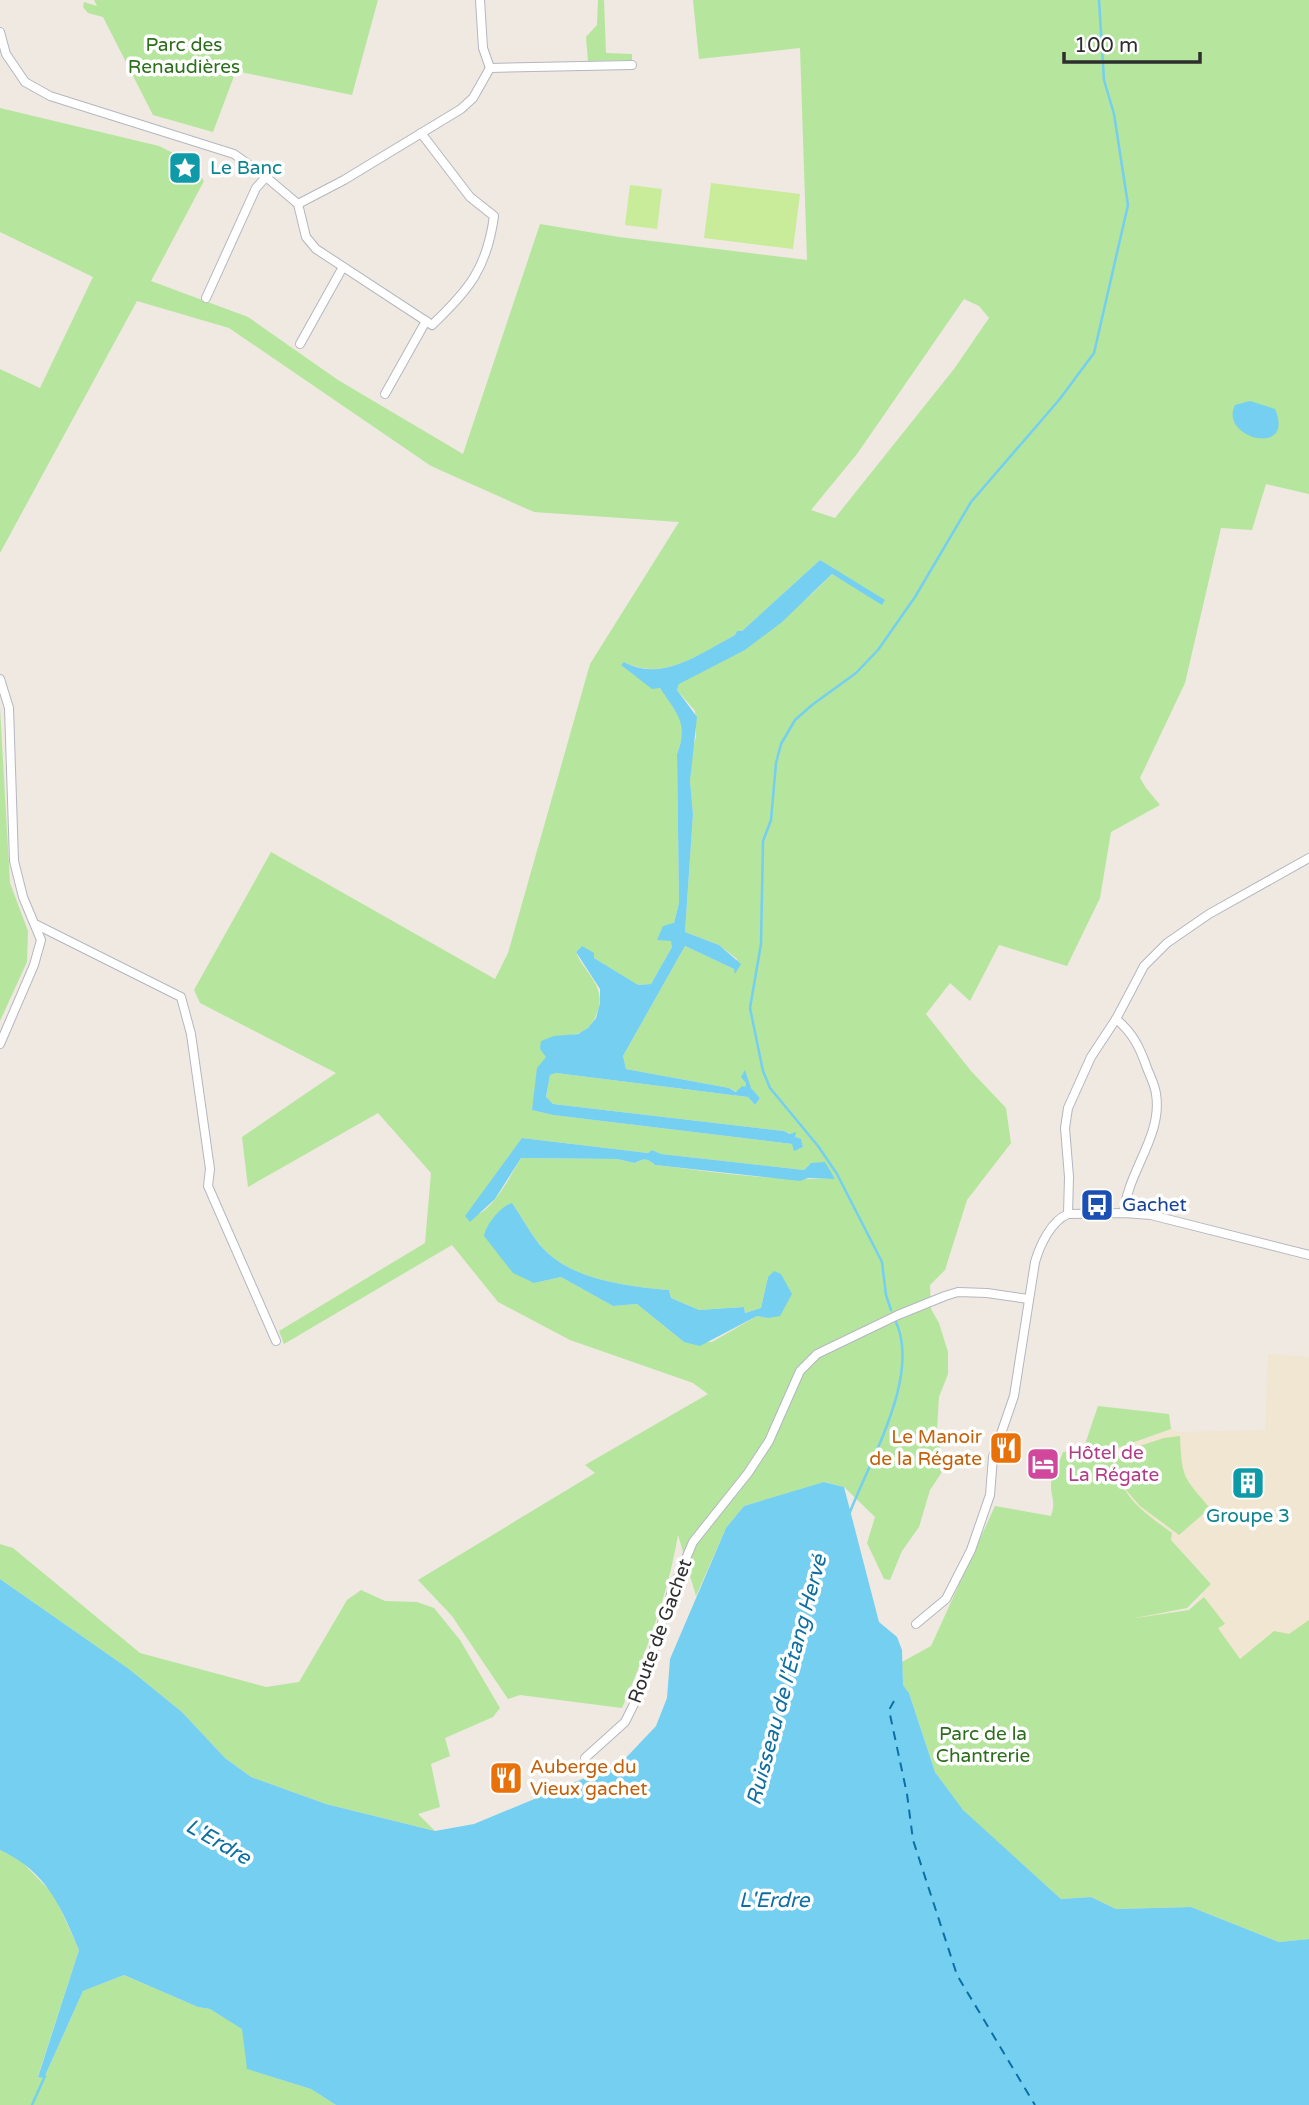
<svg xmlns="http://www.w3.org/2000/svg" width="1309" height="2105" font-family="'Varela Round',sans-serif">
	<rect width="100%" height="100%" fill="#efe9e1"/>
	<path fill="#f0e6d1" d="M1268,1354L1309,1357V1888L985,1642L1001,1608L1119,1618L1189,1610L1212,1583L1171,1540V1533L1138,1508L1124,1491L1112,1450L1171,1429L1180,1432L1265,1430Z"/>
	<g fill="#b6e59e" fill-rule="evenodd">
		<path d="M94,0H378L352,95L236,71L213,132L153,115L103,17L88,13L83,7L84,2L97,6Z"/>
		<path d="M598,0H604L606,53L632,54V60L588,61L586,37L597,25Z"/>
		<path d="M693,0H1309V494L1266,484L1252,530L1221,528L1185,683L1140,778L1146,788L1160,805L1111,832L1100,898L1067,966L999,945L970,1001L950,983L926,1014L971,1071L1006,1108L1011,1143L967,1200L945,1270L930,1285L931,1309L939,1323L948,1352V1374L939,1397L937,1429L944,1469L930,1490L919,1527L902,1551L890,1580L884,1579L867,1543L875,1517L844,1487L825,1482L744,1506L726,1528L696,1596L678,1535C668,1594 646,1653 622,1708L520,1695L508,1699L452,1616L418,1580L595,1473L585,1465L708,1394L693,1383L570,1340L498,1302L452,1245L284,1344L279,1331L425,1243L431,1173L378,1113L248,1187L242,1137L336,1073L200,1003L194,990L271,852L495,979L508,953L590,664L679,522L534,512L431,466L229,328L137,301L0,553V369L40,388L93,277L0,232V108L159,146L183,158L204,181L151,281L248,317L338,380L463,454L540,224L619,237L807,260L800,48L699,59ZM964,299L979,306L989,318L954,369L835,518L811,510L857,454ZM820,560L882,604L832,574L813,593L745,650L679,683L677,690L695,711L696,737L692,751L690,781L693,814L685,932L719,945L737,959L734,969L685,946L623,1056L626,1069L729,1088L737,1092L745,1087L746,1083L760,1098L755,1105L748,1097L556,1073L550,1075L546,1098L553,1104L784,1131L791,1134L795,1133V1137L801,1140L803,1147L798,1149L792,1144L553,1115L532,1110L546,1057L545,1040C557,1034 571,1037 582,1032C591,1027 595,1019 598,1010C606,985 584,973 576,952L582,946L594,958L637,985L651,984L672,947L674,923L679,903L677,754C687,726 683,723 668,699C665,695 662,689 658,687C644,679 630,678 624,662C663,682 701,654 735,635L737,631H742ZM522,1138L648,1153L652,1150L661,1154L804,1170L811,1163L835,1178C776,1182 715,1172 655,1165C647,1158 644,1158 635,1163L617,1159L521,1158C510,1176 497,1205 477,1215ZM512,1203C521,1216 529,1231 539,1244C569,1280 625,1286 669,1290L671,1298L699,1310L744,1307L745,1313L761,1308L768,1277V1318L757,1316L712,1342H684L637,1304L613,1306L561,1277L534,1283Z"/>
		<path d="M0,708L10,883L28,931L27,962L0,1021Z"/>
		<path d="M1098,1406L1169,1414L1171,1429L1112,1450L1115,1467V1454L1164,1438L1180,1436C1182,1479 1183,1476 1210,1508L1179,1535L1140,1506L1126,1490L1117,1471C1125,1501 1148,1515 1172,1533L1171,1540L1211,1584L1187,1608L1130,1619L1189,1610L1204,1597L1225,1624L1218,1628L1240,1659L1274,1631L1289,1634L1309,1620V1939L1279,1942L1191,1907L1116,1909L1091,1897L1061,1899L963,1811L935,1772L909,1693L903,1685L902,1662L931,1646L995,1506L1051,1516C1056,1501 1051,1498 1051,1486C1051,1472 1059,1465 1063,1452L1083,1450Z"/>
		<path d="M0,1544L13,1548L140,1653L266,1687L299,1682L347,1600L361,1590L385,1601L417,1602L434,1608L460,1640L500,1708L493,1717L445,1738L450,1756L431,1764L440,1807L418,1814L435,1831L326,1804L251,1777L225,1758L182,1712L129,1669L0,1579Z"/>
		<path d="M0,1850L20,1860L54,1895L79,1950L38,2076L44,2078L83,1991L124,1975L198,2007L210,2009L243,2029L248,2069L311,2089L336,2105H0Z"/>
	</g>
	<g fill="#c9ec9a">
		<path d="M711,183L800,194L793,249L704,238Z"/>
		<path d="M630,185L662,189L657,229L625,225Z"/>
	</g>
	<g fill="#75cff0">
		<path d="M1250,401L1275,409C1296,458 1218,438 1235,405Z"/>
		<path d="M820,560L885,600L882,605L832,574L782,622L745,650L679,684L677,690L697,717L690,781L693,814L685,932L719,945L741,964L735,974L734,969L685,946L623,1056L626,1069L729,1088L736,1092L742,1086L745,1087L746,1083L741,1077L745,1070L751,1088L760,1098L755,1105L748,1097L556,1073L550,1075L546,1097L553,1104L784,1131L790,1134L796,1132L795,1137L801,1139L803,1147L794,1151L792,1144L553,1115L532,1110L537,1068L546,1057L540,1049L541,1041L554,1036L578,1034L588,1028L596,1018L600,1003V989L576,952L582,946L594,953V958L638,985L651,984L672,947L671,941L657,940L663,926L674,923L679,903L677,754C689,723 677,714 660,688L652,689L621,665L624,662C662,683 701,653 735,635L737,631H742Z"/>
		<path d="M522,1138L648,1153L652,1150L661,1154L804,1170L811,1163L825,1162L835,1179L808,1178L800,1181L655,1165C647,1158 644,1158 635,1163L617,1159L521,1158L495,1199L470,1222L465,1216Z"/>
		<path d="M512,1203C521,1216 529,1231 539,1244C569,1280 625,1286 669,1290L671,1298L699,1310L744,1307L745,1313L761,1308L768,1277L774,1271L781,1274L792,1294L780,1316L768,1318L757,1316L700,1346L684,1342L637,1304L613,1306L561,1277L534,1283L513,1273L484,1236C487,1223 500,1207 512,1203Z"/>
		<path d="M824,1482L844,1487L879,1622L897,1637L902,1650L903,1685L909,1693L935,1772L963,1810L1061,1899L1091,1897L1116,1909L1191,1907L1279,1942L1309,1939V2105H336L311,2089L247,2069L242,2029L210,2009L198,2007L124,1975L83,1991L44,2078L38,2077L79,1950C60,1905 47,1872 0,1850V1579L129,1669L182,1712L225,1758L251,1777L326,1804L435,1831L474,1824L621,1763L656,1726L667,1698L670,1659L726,1528L744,1506Z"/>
	</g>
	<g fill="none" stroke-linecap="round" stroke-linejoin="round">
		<g stroke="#75cff0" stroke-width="2.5">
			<path d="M891,1310L886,1295L882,1262L837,1174L818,1146L770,1088L763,1071L750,1008L761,944L763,841L771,820L776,763L781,744L795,720L812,705L856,673L878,650L915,597L971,502L1059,400L1094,353L1128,205L1114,114L1104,80L1099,0"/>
			<path d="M850,1512C870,1460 922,1374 895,1320"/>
			<path d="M32,2105L45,2076"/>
		</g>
		<path stroke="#0d6fa3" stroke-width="2" stroke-dasharray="9 7" stroke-linecap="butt" d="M894,1701L889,1710L907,1794L913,1840L957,1975L1035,2105"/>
		<defs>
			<g id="minor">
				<path d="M480,0L483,48L490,68"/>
				<path d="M0,32L6,54L25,82L50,96L234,154L266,177L298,204"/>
				<path d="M490,68L632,65"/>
				<path d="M298,204L306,237L316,249L432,325C469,290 487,268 494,216L470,197L421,133"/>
				<path d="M298,204L344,180L461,109L473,98L490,68"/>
				<path d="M206,298L256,188L266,177"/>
				<path d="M300,344L343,267"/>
				<path d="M385,394L426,321"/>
				<path d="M0,679L9,708L14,861L23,897L41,940L34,965L0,1044"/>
				<path d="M37,925L181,997L191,1034L210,1169L208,1186L276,1341"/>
				<path d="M1116,1019C1133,1033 1140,1048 1147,1068C1150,1076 1155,1085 1156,1094C1163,1136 1127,1172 1124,1213"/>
				<path d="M1068,1214L1069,1177L1065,1128L1068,1108L1091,1057L1116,1019L1144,966L1167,943L1209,914L1309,858"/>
				<path d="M916,1624L946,1599L971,1550L990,1495L993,1457L1014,1396L1035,1262C1040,1245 1051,1221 1068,1214L1124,1213L1151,1215L1309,1255"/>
				<path d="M585,1758L625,1722L642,1688L672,1591L693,1542L748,1473L769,1441L800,1371L817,1354L898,1315L945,1296L958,1292L987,1293L1028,1299"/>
			</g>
		</defs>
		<use href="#minor" stroke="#b4b7c1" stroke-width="10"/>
		<use href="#minor" stroke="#fff" stroke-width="8"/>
	</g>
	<defs>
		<symbol id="sight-square" viewBox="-11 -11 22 22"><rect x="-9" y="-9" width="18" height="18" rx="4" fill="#0f9aa8" stroke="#fff"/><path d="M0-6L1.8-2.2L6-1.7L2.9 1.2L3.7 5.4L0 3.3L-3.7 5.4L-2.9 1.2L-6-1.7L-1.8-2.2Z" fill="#fff"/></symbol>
		<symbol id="bus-square" viewBox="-11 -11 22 22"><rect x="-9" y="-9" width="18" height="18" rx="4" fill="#1a4fb4" stroke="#fff"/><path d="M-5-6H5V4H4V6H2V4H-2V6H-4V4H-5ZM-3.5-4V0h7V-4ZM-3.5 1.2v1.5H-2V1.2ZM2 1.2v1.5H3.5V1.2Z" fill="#fff"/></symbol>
		<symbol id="restaurant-square" viewBox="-11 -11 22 22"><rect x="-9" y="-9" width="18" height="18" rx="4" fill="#e8710a" stroke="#fff"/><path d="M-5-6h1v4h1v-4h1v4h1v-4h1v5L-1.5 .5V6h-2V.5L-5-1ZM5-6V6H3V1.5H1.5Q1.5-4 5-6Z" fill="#fff"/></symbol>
		<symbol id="hotel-square" viewBox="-11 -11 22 22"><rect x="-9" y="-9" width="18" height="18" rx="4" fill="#d1479c" stroke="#fff"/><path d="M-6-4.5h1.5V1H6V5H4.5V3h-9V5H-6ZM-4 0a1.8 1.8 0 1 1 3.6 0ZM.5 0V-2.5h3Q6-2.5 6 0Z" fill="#fff"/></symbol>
		<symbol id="building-square" viewBox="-11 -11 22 22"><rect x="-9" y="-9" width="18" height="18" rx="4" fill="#0f9aa8" stroke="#fff"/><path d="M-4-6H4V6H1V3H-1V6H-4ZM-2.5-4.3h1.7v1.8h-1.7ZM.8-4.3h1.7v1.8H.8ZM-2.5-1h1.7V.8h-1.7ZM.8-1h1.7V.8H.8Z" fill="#fff"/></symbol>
	</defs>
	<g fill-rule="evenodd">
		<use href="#sight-square" x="166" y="149" width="38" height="38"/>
		<use href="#bus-square" x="1078" y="1186" width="38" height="38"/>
		<use href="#restaurant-square" x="987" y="1429" width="38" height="38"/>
		<use href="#hotel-square" x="1024" y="1445" width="38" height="38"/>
		<use href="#building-square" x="1229" y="1464" width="38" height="38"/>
		<use href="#restaurant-square" x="487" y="1759" width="38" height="38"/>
	</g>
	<g text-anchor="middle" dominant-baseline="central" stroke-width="7" stroke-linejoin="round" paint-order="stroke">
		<g font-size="19" fill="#2c6e1b" stroke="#fff">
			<text x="184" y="45">Parc des<tspan x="184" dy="22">Renaudières</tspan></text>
			<text x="983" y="1734">Parc de la<tspan x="983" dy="22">Chantrerie</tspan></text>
		</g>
		<g font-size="19" fill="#0d838f" stroke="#fff" text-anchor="start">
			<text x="210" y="168">Le Banc</text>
			<text x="1248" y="1516" text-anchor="middle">Groupe 3</text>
		</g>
		<g font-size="19" fill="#164399" stroke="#fff" text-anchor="start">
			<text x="1122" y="1205">Gachet</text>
		</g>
		<g font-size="19" fill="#c56008" stroke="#fff" text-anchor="end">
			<text x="982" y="1437">Le Manoir<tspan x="982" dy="22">de la Régate</tspan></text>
			<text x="530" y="1767" text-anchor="start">Auberge du<tspan x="530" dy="22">Vieux gachet</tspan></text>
		</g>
		<g font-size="19" fill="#b23c85" stroke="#fff" text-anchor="start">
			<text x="1068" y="1453">Hôtel de<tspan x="1068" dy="22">La Régate</tspan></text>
		</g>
		<g font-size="19" fill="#2e2e2e" stroke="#fff">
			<text transform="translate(660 1631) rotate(-70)">Route de Gachet</text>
		</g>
		<g font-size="21" font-style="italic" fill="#0d6fa3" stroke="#fff">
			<text transform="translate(787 1680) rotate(-75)">Ruisseau de l'Étang Hervé</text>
			<text transform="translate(218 1842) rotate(30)">L'Erdre</text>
			<text x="774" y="1900">L'Erdre</text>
		</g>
	</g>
	<path d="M1064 52v10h136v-10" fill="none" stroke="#2e2e2e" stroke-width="3.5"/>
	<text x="1074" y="52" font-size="21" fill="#2e2e2e" stroke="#ffffff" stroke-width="5" paint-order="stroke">100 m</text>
</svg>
